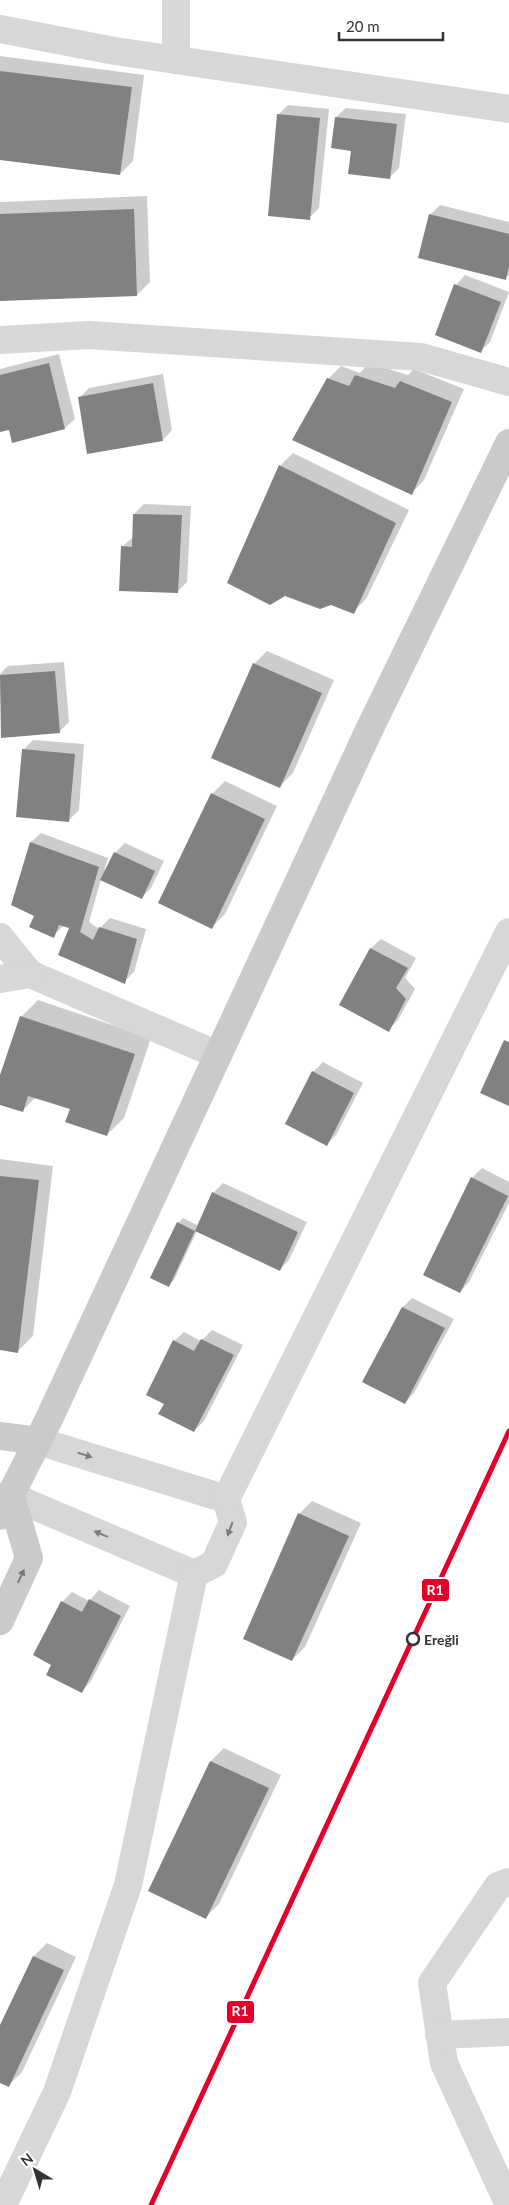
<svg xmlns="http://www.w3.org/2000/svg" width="509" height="2205" font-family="Lato,sans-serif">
	<rect width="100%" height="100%" fill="#fff"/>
	<g fill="#0003">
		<path d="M0,56L144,75L133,161L120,174L0,159Z"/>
		<path d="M288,105L329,109L319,208L309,218L278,115Z"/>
		<path d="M346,108L406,114L399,168L389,178L352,150L336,117Z"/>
		<path d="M147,196L150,282L137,295L0,300V202Z"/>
		<path d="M440,205L509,222V275L505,278L430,215Z"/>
		<path d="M465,275L509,292L490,342L480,352L436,335L456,285Z"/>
		<path d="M59,354L75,419L65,428H10L0,430V369Z"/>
		<path d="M369,363L408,375L414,369L464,389L424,480L412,493L328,379L341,366L360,373Z"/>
		<path d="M163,374L172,430L163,440L79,398L89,388Z"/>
		<path d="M293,453L409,510L366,599L353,612L280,466Z"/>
		<path d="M144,504L191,506L187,582L177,592L122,547L133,537L134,514Z"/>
		<path d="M267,651L334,680L293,773L280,786L254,664Z"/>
		<path d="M64,662L69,722L59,732L2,736L0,674L8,666Z"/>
		<path d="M33,740L84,744L79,810L69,820L23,750Z"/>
		<path d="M225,781L277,806L225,914L212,927V794Z"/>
		<path d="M41,833L108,858L103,875L115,853L125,843L164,861L151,888L142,897L101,879L89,922L99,929L110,918L146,929L134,972L124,982L70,928L64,925L53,936L36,915L13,904L31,842Z"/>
		<path d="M381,939L416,958L405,978L415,989L398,1020L388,1030L341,1004L371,948Z"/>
		<path d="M38,1000L151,1038L124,1118L107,1135L71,1108L36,1097L22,1111L0,1103V1079L21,1017Z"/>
		<path d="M323,1062L363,1083L336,1135L327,1144L313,1072Z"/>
		<path d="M0,1159L53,1166L33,1336L18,1351L0,1349Z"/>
		<path d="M482,1168L509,1182V1203L469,1282L460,1292L472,1178Z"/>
		<path d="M223,1183L307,1222L289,1260L279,1270L197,1231L174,1280L169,1285L178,1223L183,1218L199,1226L213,1193Z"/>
		<path d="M412,1298L454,1319L414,1393L405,1403L403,1307Z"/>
		<path d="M212,1330L243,1345L204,1421L194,1431L166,1403L174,1341L184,1332L201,1341Z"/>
		<path d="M312,1501L361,1523L305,1647L292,1660L244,1638L299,1514Z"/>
		<path d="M99,1590L130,1606L91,1681L82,1691L53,1664L62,1602L72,1592L89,1601Z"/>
		<path d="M224,1748L281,1775L219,1904L206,1917L211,1761Z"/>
		<path d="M47,1943L76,1957L22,2072L9,2085L0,2081V2028L34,1956Z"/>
	</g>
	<g fill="#818181">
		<path d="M0,71L132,87L120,175L0,160Z"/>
		<path d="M277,114L320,118L310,220L268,216Z"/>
		<path d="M335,117L397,124L390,179L348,174L351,151L331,148Z"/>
		<path d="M134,209L137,296L0,301V214Z"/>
		<path d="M429,214L509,234V266L506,280L418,258Z"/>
		<path d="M454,284L501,302L481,353L435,335Z"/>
		<path d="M49,363L65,429L12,443L9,430L0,432V375Z"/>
		<path d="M355,375L395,388L400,381L452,402L412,495L292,440L327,378L349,386Z"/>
		<path d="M153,383L163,441L87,454L78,397Z"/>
		<path d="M279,465L396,523L354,614L331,605L320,609L285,596L270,605L227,583Z"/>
		<path d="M133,514L182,515L178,593L119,591L121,546L132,547Z"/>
		<path d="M253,663L322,693L280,788L211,758Z"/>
		<path d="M55,671L60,733L1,738L0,675Z"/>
		<path d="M22,749L75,754L69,822L16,817Z"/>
		<path d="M211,793L265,819L212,929L158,903Z"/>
		<path d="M30,842L99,867L80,932L93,940L99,927L137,939L125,984L58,955L69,928L59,925L54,938L29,927L34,916L11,905Z"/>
		<path d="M114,852L155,871L142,899L100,880Z"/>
		<path d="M370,948L408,968L396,988L406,999L389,1032L339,1005Z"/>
		<path d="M20,1016L135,1054L107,1136L65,1122L70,1109L28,1096L23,1112L0,1105V1075Z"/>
		<path d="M504,1040L509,1042V1106L480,1093Z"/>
		<path d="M312,1071L354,1093L327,1146L285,1124Z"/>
		<path d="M0,1176L39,1180L18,1353L0,1350Z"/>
		<path d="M471,1177L508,1196L460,1293L423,1275Z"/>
		<path d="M212,1192L298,1232L280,1271L195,1231L169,1287L150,1278L177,1222L195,1231Z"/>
		<path d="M402,1307L445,1328L405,1404L362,1382Z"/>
		<path d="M201,1339L234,1355L194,1432L158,1414L164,1404L146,1395L173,1340L194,1351Z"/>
		<path d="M298,1513L349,1536L292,1661L243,1639Z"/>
		<path d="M89,1599L121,1616L82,1693L46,1675L51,1665L33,1655L61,1601L82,1612Z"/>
		<path d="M210,1761L269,1788L206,1919L148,1891Z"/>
		<path d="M33,1956L64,1970L9,2087L0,2083V2025Z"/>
	</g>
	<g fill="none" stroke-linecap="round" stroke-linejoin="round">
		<g stroke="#d7d7d7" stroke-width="28">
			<path d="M176,0V60"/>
			<path d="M0,29L115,51L509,109"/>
			<path d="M0,340L89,335L421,357L509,382"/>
			<path d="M0,937L30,974L218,1055"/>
			<path d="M0,979L30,974"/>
			<path d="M0,1497L11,1496L194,1574L214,1564L233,1522L226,1499L38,1441"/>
			<path d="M226,1499L509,932"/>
			<path d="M509,1882L498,1886L432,1983L444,2063L509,2205"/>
			<path d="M439,2035L509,2032"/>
			<path d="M3,2205L57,2092L128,1885L194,1574"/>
		</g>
		<g stroke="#cacaca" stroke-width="28">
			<path d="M0,1436L38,1441"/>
			<path d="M0,1516L48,1421L370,728L509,443"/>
			<path d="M0,1621L29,1558L11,1496"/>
		</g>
		<defs>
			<path id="rail-1" d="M151,2205L509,1431"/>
		</defs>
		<use href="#rail-1" stroke="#fff" stroke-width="9"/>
		<use href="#rail-1" stroke="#e4002b" stroke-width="5"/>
	</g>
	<defs><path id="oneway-solid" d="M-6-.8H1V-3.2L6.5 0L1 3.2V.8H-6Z" transform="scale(1.25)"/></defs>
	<g fill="#7d7d7d">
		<use href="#oneway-solid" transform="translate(85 1455) rotate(17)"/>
		<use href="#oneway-solid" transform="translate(230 1529) rotate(110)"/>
		<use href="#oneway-solid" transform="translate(101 1534) rotate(-157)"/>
	</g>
	<use fill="#777" href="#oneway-solid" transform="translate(21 1576) rotate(-65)"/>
	<circle fill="#fff" stroke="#333" stroke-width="2.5" cx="413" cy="1639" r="6"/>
	<g text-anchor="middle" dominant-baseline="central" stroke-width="5" stroke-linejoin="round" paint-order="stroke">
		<g font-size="14" font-weight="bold" fill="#333" stroke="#fff" text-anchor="start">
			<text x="424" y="1639">Ereğli</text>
		</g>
	</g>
	<g stroke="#fff" stroke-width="2">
		<rect x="421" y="1578" width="29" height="24" rx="5" fill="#e4002b"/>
		<rect x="226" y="2000" width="29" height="24" rx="5" fill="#e4002b"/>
	</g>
	<g font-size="14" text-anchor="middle" font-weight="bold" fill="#fff">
		<text x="435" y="1595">R1</text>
		<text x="240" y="2016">R1</text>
	</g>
	<g transform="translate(35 2170) rotate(322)" stroke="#ffffff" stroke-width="4" paint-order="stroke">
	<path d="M0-4L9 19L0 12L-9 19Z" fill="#333333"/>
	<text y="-8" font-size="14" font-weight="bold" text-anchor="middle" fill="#333333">N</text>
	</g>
	<path d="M339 32v8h104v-8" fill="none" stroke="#333333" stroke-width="2.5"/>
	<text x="346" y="32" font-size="15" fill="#333333" stroke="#ffffff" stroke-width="4" paint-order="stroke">20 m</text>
</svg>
